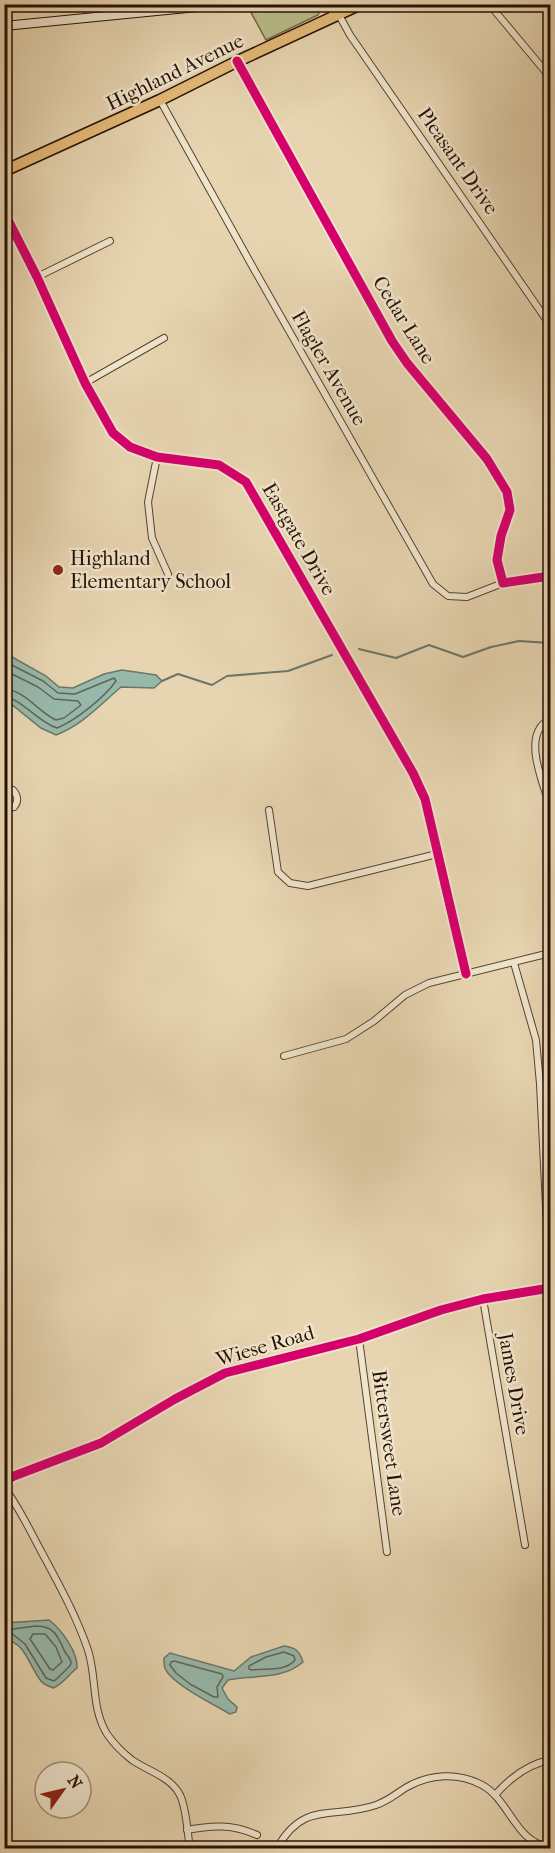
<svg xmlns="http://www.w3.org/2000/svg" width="555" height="1853" font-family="'IM FELL French Canon',serif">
	<rect width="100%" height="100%" fill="#e7d5b1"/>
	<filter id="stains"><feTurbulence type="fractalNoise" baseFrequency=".00333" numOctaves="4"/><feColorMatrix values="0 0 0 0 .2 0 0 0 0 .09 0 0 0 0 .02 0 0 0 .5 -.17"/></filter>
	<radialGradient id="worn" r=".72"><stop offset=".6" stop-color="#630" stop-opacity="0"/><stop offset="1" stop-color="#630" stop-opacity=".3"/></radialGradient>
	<path fill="#b9bc89" stroke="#706646" stroke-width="1.5" d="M271,4L316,5L321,9L318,15L266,40L248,7Z"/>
	<g fill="#97b9ac" stroke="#6a7668" stroke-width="1.5">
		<path d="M5,653L46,676L59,687L73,688L104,674L122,670L156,675L162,681L154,688L121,687C100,705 82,725 56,735L41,728L11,704L5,702Z"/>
		<path d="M49,1620C61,1629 78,1652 77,1668C69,1674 62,1685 53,1688C49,1686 44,1685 41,1681C30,1668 25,1641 5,1640V1623Z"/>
		<path d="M284,1646C296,1648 299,1650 303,1662C283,1680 253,1675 228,1680L222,1688L228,1699L237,1707L236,1712L230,1714C215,1705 170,1683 165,1668C164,1667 164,1659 164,1658L170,1653L234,1671L251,1657Z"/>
	</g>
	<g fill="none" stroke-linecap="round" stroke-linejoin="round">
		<g stroke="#5f6558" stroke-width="1.5">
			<path d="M4,661L43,681L58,693L75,694L114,678L116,681C105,697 75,721 57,728C38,722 21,698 4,697"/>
			<path d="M4,670L38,687L54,699L78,701L81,705L64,718L56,720C38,712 25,690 4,689"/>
			<path d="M36,1626C55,1626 58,1637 65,1652C67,1655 72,1660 71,1664C70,1666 57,1679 54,1681L46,1678L25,1644L10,1632L13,1629Z"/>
			<path d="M33,1634H45L56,1647L62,1662L53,1670L50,1669L30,1639Z"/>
			<path d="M284,1652L294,1656L295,1660C285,1672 267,1668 252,1670L249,1669V1666L266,1657Z"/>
			<path d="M174,1661L222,1674L223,1677L217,1687L218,1697H214L190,1684L176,1673L170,1665L171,1662Z"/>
		</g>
		<g stroke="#6a7668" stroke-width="2">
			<path d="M359,649L396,658L429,645L463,657L491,647L519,641L550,643"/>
			<path d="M162,681L178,674L212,685L227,676L288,671L332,655"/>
		</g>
		<defs>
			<g id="street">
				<path d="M489,4L550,77"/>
				<path d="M4,5L7,26"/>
				<path d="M339,15L350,35L550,325"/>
				<path d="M237,61L392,341L407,363L487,459L507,492L510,510L501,536L497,560L503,583L550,576"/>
				<path d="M160,100L255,271L433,584L448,596L467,597L503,583"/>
				<path d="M4,212L37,277L85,383L113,433L130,447L157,457L219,465L246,482L413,773L425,799L466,974"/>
				<path d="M37,277L110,241"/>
				<path d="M85,383L164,338"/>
				<path d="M157,457L148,502L152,538L168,574"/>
				<path d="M550,719C547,721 542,724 540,728C527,747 544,786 550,806"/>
				<path d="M4,789L13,790C18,796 19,801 14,807L4,809"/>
				<path d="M269,810L278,872L290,883L308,886L437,854"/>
				<path d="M514,963L536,1040L540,1084L550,1288"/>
				<path d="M284,1056L346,1039L374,1021L405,995L429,983L550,953"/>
				<path d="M483,1299L525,1545"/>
				<path d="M359,1339L387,1552"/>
				<path d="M4,1487C19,1507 29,1529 41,1551C58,1583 76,1615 88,1650C97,1678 91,1708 107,1734C114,1744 123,1753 132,1760C148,1771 171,1777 180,1795C187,1810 187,1832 190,1848"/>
				<path d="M495,1795C510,1778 528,1764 550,1760"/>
				<path d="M187,1830C212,1825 233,1824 257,1835"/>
				<path d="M277,1848C305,1799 334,1820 376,1805C388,1801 397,1793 407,1787C430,1774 458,1772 482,1785C510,1800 515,1843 550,1847"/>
			</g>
			<g id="secondary">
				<path d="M325,4L339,15"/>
				<path d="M4,26L228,4"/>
				<path d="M4,1482L14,1476L101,1443L175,1399L225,1373L359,1339L441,1310L483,1299L550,1288"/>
			</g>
			<path id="highway" d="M4,171L160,100L238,61L361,4"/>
		</defs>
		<use href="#street" stroke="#57422e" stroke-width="8"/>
		<use href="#secondary" stroke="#271103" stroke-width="10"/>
		<use href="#highway" stroke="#271103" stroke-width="13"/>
		<use href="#street" stroke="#efe4cc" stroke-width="6"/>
		<use href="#secondary" stroke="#efe4cc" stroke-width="8"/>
		<use href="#highway" stroke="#e4ba78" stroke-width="10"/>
		<defs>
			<g id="cycleway">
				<path d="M237,61L392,341L407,363L487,459L507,492L510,510L501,536L497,560L503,583L550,576"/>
				<path d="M4,212L37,277L85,383L113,433L130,447L157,457L219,465L246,482L413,773L425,799L466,974"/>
				<path d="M4,1482L14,1476L101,1443L175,1399L225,1373L359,1339L441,1310L483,1299L550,1288"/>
			</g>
		</defs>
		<use href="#cycleway" stroke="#efe4cc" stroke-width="13"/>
		<use href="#cycleway" stroke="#d6006c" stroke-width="9"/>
	</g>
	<circle fill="#8f2418" stroke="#efe4cc" stroke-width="2" cx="58" cy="570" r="6"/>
	<g text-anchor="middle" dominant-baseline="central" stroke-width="5" stroke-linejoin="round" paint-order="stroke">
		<g font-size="20" fill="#271103" stroke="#efe4cc">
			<text transform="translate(175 72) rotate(-26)">Highland Avenue</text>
			<text transform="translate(458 161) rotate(55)">Pleasant Drive</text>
			<text transform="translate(404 320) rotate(58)">Cedar Lane</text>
			<text transform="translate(329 368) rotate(60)">Flagler Avenue</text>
			<text transform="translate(299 539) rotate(60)">Eastgate Drive</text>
			<text transform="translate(265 1346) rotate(-16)">Wiese Road</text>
			<text transform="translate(514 1384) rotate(80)">James Drive</text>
			<text transform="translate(389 1443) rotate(82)">Bittersweet Lane</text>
		</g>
		<g font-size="20" fill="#271103" stroke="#efe4cc" text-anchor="start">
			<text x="70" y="558">Highland<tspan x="70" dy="23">Elementary School</tspan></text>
		</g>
	</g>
	<rect width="555" height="1853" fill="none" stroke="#e7d5b1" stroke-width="24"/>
	<rect x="6" y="6" width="543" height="1841" fill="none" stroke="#271103" stroke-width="3"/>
	<rect x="12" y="12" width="531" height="1829" fill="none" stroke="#271103" stroke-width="1.5"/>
	<g transform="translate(63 1790) rotate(56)"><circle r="28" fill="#efe4cc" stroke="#9f907c" stroke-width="1.5"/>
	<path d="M0-4.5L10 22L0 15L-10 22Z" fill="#8f2418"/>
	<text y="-9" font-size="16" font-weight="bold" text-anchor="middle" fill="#271103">N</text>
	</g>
	<rect width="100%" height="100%" filter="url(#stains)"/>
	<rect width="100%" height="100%" fill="url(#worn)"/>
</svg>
